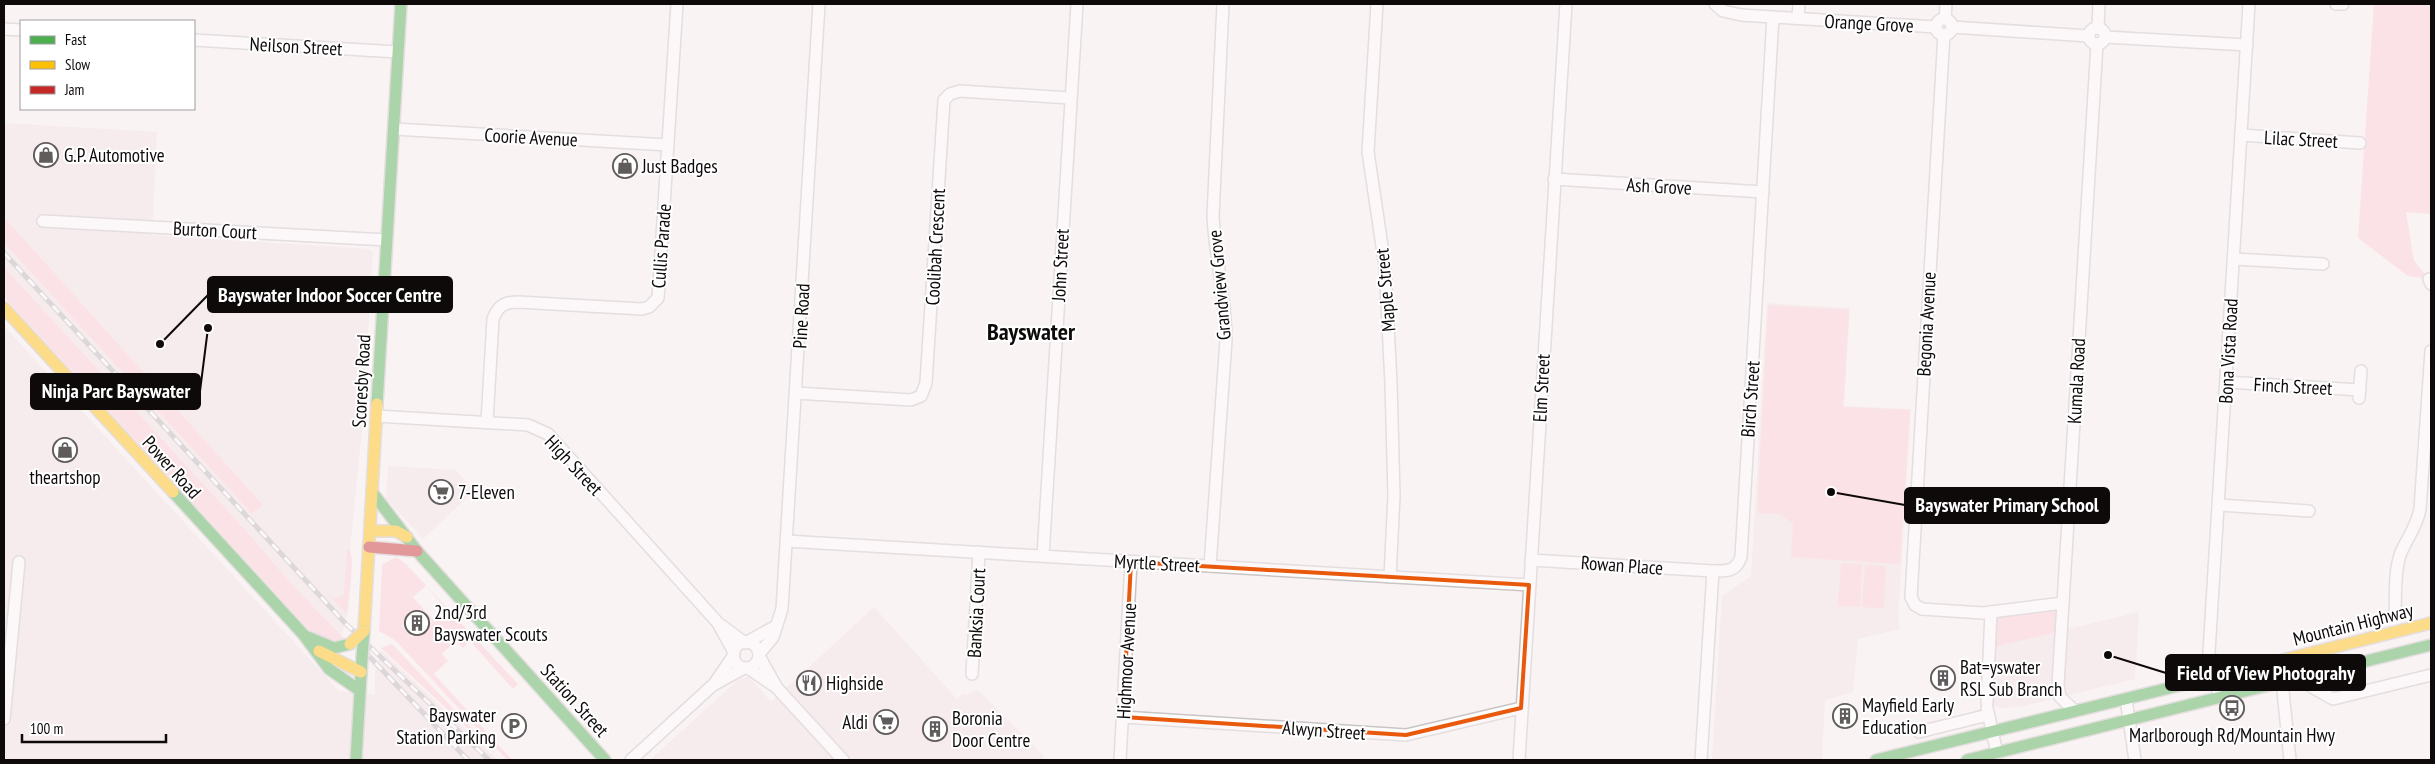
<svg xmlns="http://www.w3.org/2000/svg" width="2435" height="764" font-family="'PT Sans Narrow',sans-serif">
	<rect width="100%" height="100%" fill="#faf3f4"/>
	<g fill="#f2e3e4">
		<path d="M4,123L157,132L152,235L368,249L373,252L362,429L350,550L352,561L351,586L348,611L342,635L289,581L252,537L4,267V243L252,514L263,505L4,217Z"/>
		<path d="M1767,303L1850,308L1844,406L1911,409L1898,618L1900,629L1858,639L1853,692L1825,700L1822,760H1712L1722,596L1751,576Z"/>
		<path d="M4,326L339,691L375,695V671L381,650L498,760H4Z"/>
		<path d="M388,466L456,470L474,491L423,539L386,498Z"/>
		<path d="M874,607L957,699L963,693L966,695L978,690L1044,756V760H650L739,679L749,677L771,702Z"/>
		<path d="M2139,612L2135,679L2024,706L2005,708L1987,705L1990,648Z"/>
	</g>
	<g fill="#fdcfd4" fill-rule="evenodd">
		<path d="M2374,4H2431V214L2406,212L2414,261L2429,279L2408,276L2358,238Z"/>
		<path d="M4,217L263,505L252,514L4,243Z"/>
		<path d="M4,267L252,537L289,581L346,640L342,644L313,634L4,297Z"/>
		<path d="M1768,305L1849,310L1843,407L1910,410L1900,564L1791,557L1793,524L1780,514L1757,513Z"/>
		<path d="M347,550H350L352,561L347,614L322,589L334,599L344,595Z"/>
		<path d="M396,557L405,563L518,684L513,689L470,641L463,648L456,641L442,654L448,661L434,674L512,760H507L395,640L379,631L382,565ZM426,586L447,610L434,621L413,597ZM421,609L432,621L412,637L402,626Z"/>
		<path d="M1841,563L1862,564L1860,607L1838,606Z"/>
		<path d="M1865,565L1886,566L1884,609L1862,607Z"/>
		<path d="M2063,603L2061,631L1990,648L1991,612Z"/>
		<path d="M391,644L394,646L500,758L381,648Z"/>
	</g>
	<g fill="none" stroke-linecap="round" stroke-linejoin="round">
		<defs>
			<g id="street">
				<path d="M1377,4L1368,152L1385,266L1391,383L1394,496L1390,577"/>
				<path d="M1715,4L1723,11L1741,15L1936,27"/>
				<path d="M2336,4H2343"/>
				<path d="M1798,18L1799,4"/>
				<path d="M1945,19L1946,4"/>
				<circle cx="1944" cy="27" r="8"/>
				<path d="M1952,27L2089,36"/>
				<path d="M2098,28L2099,4"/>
				<circle cx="2097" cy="36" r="8"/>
				<path d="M4,29L21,30"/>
				<path d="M1944,34L1911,597L1915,605L1922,609L1983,613L2063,603"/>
				<path d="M2105,37L2247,45"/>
				<path d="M194,40L398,52"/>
				<path d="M394,129L668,145"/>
				<path d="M2241,135L2360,143"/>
				<path d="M1554,179L1763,192"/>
				<path d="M43,221L387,240"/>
				<path d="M2234,259L2323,264"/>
				<path d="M2429,279L2431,284"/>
				<path d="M2227,382L2360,390"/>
				<path d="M796,393L911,400L921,396L926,383L944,100L950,94L960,91L1070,98"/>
				<path d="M2359,398L2361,371"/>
				<path d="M377,416L528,425L548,434L718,623L745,643"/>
				<path d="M487,422L493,319C498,306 504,302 518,302L642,309L649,307L658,298L677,4"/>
				<path d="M2219,505L2309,511"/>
				<path d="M786,541L1529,585"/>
				<path d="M1043,556L1077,4"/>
				<path d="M1531,560L1713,571"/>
				<path d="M1210,566L1226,340C1226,298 1215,258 1213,216L1223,4"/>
				<path d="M2395,614C2396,595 2394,574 2400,555C2406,539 2417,527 2420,509L2431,351"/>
				<path d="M719,625L734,652"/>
				<path d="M747,642L776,626"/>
				<circle cx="746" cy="655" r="13"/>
				<path d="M759,654L773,637L782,609L819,4"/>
				<path d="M759,656L777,688L843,760"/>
				<path d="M748,668L776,687"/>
				<path d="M972,674L979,552"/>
				<path d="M2296,678L2333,699L2431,675"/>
				<path d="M2282,681L2290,760"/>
				<path d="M715,684L744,668"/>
				<path d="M2220,698L2210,665L2209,652L2249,4"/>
				<path d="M2126,699L2135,760"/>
				<path d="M1987,702L1991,612"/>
				<path d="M1987,708L1997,753"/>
				<path d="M2075,711L2060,697L2058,685L2097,44"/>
				<path d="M1123,717L1406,735L1521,708"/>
				<path d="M4,719L19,562"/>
				<path d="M1919,732L1988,715"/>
				<path d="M631,760L714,684L734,655"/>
				<path d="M1120,760L1131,562"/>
				<path d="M1519,760L1566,4"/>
				<path d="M1701,760L1713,571C1726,571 1736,572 1741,557L1773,17"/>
			</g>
			<g id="fast">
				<path d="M377,404L401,4"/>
				<path d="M173,492L303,634L329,669L359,690"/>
				<path d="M372,492L417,551L605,760"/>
				<path d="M308,637L334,648L350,644"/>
				<path d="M356,760L362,658"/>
				<path d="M1876,760L2202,680"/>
				<path d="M1967,760L2431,645"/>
			</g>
			<g id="slow">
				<path d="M4,308L173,492"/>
				<path d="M370,531H396L407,537"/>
				<path d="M364,631L377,404"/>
				<path d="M319,651L361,672"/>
				<path d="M2202,680L2431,623"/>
			</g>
			<path id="jam" d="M369,547L417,551"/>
		</defs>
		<use href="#street" stroke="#cac5c5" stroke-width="14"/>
		<use href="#fast" stroke="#cac5c5" stroke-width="14"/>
		<use href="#slow" stroke="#cac5c5" stroke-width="14"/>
		<use href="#jam" stroke="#cac5c5" stroke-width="14"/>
		<use href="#street" stroke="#fefdfd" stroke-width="11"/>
		<use href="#fast" stroke="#4caf50" stroke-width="11"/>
		<use href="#slow" stroke="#ffc107" stroke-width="11"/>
		<use href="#jam" stroke="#c62828" stroke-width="11"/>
		<defs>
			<g id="rail">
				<path d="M4,253L345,623L489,760"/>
				<path d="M363,650L468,760"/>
			</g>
		</defs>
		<use href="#rail" stroke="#b9b8b8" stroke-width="5"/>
		<use href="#rail" stroke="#fff" stroke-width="3" stroke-dasharray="9" stroke-linecap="butt"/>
		<defs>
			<path id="fast-bridge" d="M362,658L364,631"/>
			<path id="slow-bridge" d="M350,644L364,631"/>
		</defs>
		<use href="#fast-bridge" stroke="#cac5c5" stroke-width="14" stroke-linecap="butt"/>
		<use href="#slow-bridge" stroke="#cac5c5" stroke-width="14" stroke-linecap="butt"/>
		<use href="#fast-bridge" stroke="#4caf50" stroke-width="11"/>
		<use href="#slow-bridge" stroke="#ffc107" stroke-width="11"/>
	</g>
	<path d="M0 0H2435V764H0ZM1131,562L1529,585L1521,708L1406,735L1123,717Z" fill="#faf3f4" fill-opacity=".55" fill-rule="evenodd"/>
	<path fill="none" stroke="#e8590c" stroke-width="4" stroke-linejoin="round" d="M1131,562L1529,585L1521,708L1406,735L1123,717Z"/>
	<defs>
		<symbol id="shop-ring" viewBox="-11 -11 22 22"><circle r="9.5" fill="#fff" stroke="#615c5c" stroke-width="1.5"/><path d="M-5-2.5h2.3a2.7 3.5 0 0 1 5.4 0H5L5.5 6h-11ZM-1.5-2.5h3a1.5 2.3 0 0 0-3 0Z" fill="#615c5c"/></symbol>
		<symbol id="supermarket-ring" viewBox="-11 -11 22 22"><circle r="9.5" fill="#fff" stroke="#615c5c" stroke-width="1.5"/><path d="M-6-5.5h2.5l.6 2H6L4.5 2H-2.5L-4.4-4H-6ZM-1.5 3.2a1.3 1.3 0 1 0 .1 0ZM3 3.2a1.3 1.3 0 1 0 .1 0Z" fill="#615c5c"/></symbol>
		<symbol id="building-ring" viewBox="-11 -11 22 22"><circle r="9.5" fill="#fff" stroke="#615c5c" stroke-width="1.5"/><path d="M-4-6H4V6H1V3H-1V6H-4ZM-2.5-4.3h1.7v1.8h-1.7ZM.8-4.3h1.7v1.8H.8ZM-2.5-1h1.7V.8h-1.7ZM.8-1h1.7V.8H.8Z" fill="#615c5c"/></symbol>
		<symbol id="restaurant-ring" viewBox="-11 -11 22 22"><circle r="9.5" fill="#fff" stroke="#615c5c" stroke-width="1.5"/><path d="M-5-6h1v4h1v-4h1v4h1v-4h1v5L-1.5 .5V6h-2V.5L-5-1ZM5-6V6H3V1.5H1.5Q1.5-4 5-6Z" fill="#615c5c"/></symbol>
		<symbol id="bus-ring" viewBox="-11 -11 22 22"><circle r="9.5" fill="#fff" stroke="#615c5c" stroke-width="1.5"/><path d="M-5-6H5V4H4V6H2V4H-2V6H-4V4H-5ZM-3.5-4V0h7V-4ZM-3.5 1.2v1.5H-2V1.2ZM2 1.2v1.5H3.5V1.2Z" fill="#615c5c"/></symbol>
		<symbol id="parking-ring" viewBox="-11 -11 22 22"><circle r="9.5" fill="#fff" stroke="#615c5c" stroke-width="1.5"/><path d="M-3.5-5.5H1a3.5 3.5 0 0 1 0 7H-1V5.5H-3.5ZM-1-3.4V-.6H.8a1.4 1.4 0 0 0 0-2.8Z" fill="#615c5c"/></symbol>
	</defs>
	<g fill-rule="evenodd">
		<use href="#shop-ring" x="32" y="141" width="28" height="28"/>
		<use href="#shop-ring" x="611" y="152" width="28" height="28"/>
		<use href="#shop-ring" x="51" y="436" width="28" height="28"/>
		<use href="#supermarket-ring" x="427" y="478" width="28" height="28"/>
		<use href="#building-ring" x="403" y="609" width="28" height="28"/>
		<use href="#building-ring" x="1929" y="664" width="28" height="28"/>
		<use href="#restaurant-ring" x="795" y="669" width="28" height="28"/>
		<use href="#bus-ring" x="2218" y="694" width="28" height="28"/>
		<use href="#building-ring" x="1831" y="702" width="28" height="28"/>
		<use href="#supermarket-ring" x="872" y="708" width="28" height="28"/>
		<use href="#parking-ring" x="500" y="712" width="28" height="28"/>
		<use href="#building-ring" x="921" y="715" width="28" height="28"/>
	</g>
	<g text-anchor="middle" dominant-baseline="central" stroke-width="4" stroke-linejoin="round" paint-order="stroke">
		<g font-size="19" fill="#0e0a0a" stroke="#fff">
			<text transform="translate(1869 23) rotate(3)">Orange Grove</text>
			<text transform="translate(296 46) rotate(3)">Neilson Street</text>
			<text transform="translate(531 137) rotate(3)">Coorie Avenue</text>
			<text transform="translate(2301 139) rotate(3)">Lilac Street</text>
			<text transform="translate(1659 186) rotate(3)">Ash Grove</text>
			<text transform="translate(215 230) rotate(3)">Burton Court</text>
			<text transform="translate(661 246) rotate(-86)">Cullis Parade</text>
			<text transform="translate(935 247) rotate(-87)">Coolibah Crescent</text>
			<text transform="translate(1060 265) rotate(-87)">John Street</text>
			<text transform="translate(1219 285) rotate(-95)">Grandview Grove</text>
			<text transform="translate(1385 290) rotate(-95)">Maple Street</text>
			<text transform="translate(801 316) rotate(-87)">Pine Road</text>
			<text transform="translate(1926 324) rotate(-87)">Begonia Avenue</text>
			<text transform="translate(2228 351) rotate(-87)">Bona Vista Road</text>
			<text transform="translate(361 381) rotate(-87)">Scoresby Road</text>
			<text transform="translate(2076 381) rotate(-87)">Kumala Road</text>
			<text transform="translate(2293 386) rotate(3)">Finch Street</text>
			<text transform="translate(1541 388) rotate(-87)">Elm Street</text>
			<text transform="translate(1750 399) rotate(-86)">Birch Street</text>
			<text transform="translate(574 465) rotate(47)">High Street</text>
			<text transform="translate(172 467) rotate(48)">Power Road</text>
			<text transform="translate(1157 563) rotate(3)">Myrtle Street</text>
			<text transform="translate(1622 565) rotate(4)">Rowan Place</text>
			<text transform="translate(976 613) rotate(-87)">Banksia Court</text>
			<text transform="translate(2353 624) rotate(-14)">Mountain Highway</text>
			<text transform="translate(1126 661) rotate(-87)">Highmoor Avenue</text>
			<text transform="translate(575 700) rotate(48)">Station Street</text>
			<text transform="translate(1324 730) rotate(4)">Alwyn Street</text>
		</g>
		<g font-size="19" fill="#0e0a0a" stroke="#fff" text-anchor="start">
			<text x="64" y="155">G.P. Automotive</text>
			<text x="642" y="166">Just Badges</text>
			<text x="65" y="477" text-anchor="middle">theartshop</text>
			<text x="458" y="492">7-Eleven</text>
			<text x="434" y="612">2nd/3rd<tspan x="434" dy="22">Bayswater Scouts</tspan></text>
			<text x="1960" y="667">Bat=yswater<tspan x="1960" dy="22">RSL Sub Branch</tspan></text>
			<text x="826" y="683">Highside</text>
			<text x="1862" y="705">Mayfield Early<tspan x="1862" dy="22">Education</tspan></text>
			<text x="496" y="715" text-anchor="end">Bayswater<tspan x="496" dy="22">Station Parking</tspan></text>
			<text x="952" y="718">Boronia<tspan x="952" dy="22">Door Centre</tspan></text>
			<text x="868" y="722" text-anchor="end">Aldi</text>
			<text x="2232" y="735" text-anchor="middle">Marlborough Rd/Mountain Hwy</text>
		</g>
		<g font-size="24" font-weight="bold" fill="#0e0a0a" stroke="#fff">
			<text x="1031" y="331">Bayswater</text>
		</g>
	</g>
	<path fill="none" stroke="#0e0a0a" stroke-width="2" d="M160 344L208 295M208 328L200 391M1831 492L1905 505M2108 655L2166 673"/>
	<g fill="#0e0a0a" stroke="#fff" stroke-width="2">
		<circle cx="160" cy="344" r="5"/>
		<circle cx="208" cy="328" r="5"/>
		<circle cx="1831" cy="492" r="5"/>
		<circle cx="2108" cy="655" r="5"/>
	</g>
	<g fill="#0e0a0a" stroke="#0e0a0a" stroke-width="2">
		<rect x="208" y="277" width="244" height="35" rx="5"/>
		<rect x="31" y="374" width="169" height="35" rx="5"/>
		<rect x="1905" y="488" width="204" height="35" rx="5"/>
		<rect x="2166" y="655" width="199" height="35" rx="5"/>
	</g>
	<g font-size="20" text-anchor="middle" font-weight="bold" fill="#fff">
		<text x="330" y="302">Bayswater Indoor Soccer Centre</text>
		<text x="116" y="398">Ninja Parc Bayswater</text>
		<text x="2007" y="512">Bayswater Primary School</text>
		<text x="2266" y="680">Field of View Photograhy</text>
	</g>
	<rect width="2435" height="764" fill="none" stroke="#0e0a0a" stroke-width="10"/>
	<rect x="20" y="20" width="175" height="90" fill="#ffffff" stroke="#9f9d9d"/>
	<rect x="30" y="36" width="25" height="8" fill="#4caf50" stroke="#9f9d9d"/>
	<text x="65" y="45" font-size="15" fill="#0e0a0a">Fast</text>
	<rect x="30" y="61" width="25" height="8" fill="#ffc107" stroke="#9f9d9d"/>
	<text x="65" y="70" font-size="15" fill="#0e0a0a">Slow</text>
	<rect x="30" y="86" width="25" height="8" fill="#c62828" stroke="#9f9d9d"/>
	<text x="65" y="95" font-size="15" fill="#0e0a0a">Jam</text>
	<path d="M22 734v8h144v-8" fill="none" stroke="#0e0a0a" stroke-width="2.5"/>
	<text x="30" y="734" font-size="15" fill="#0e0a0a" stroke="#ffffff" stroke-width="4" paint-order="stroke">100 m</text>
</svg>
